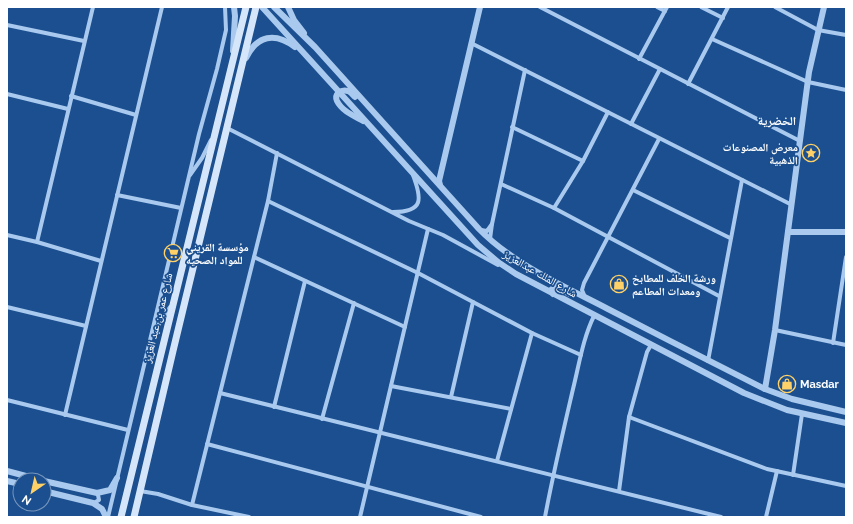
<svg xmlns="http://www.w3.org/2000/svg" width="853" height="524" font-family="Raleway,'Noto Naskh Arabic',sans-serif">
	<rect width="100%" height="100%" fill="#1b4f8f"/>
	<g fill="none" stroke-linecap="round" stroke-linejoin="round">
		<g stroke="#a9c9ee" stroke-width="4">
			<path d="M540,7L800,141"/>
			<path d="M657,7L665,11"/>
			<path d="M701,7L723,18"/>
			<path d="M775,7L818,30L846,35"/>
			<path d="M7,25L84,41"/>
			<path d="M712,39L808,82L846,90"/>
			<path d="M471,43L792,205"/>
			<path d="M639,59L667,7"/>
			<path d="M688,84L728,7"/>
			<path d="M7,94L68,109"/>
			<path d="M71,96L136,115"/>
			<path d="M631,124L660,69"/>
			<path d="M512,127L583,161L554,208"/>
			<path d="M227,128L409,221L443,235L498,265"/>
			<path d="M583,161L608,112"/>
			<path d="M190,175L202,158L211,140"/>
			<path d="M501,184L554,208L719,296"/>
			<path d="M633,190L730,238"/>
			<path d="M117,195L181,208"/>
			<path d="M268,201L418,273L532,333L581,355"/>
			<path d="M393,212C424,212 422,199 413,175"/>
			<path d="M492,224L525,70"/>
			<path d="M481,230L487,231L492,224L490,239"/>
			<path d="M7,235L37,242L101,261"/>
			<path d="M37,242L93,7"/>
			<path d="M254,257L405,327"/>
			<path d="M585,297L582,290L584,283L659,139"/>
			<path d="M7,307L86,326"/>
			<path d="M775,330L846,345"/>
			<path d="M152,335L170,307"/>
			<path d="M833,343L846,257"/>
			<path d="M708,361L742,180"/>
			<path d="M391,386L511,409"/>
			<path d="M220,393L721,517"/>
			<path d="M451,397L473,302"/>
			<path d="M7,400L128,430"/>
			<path d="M274,407L305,281"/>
			<path d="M65,415L162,7"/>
			<path d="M629,417L767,469L846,486"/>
			<path d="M322,419L354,303"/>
			<path d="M207,444L481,517"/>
			<path d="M497,461L532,333"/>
			<path d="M793,475L802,414"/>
			<path d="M140,491L158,494L192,505L249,517"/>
			<path d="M619,491L629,417L647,352L651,345"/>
			<path d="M94,503L99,500L98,495L97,493"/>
			<path d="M192,505L268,201L277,153"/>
			<path d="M108,517L199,134L217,69L226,30L225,7"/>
			<path d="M360,517L428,229"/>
			<path d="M545,517C553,474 563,432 573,389C579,365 583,338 594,316"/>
			<path d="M766,517L777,471"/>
		</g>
		<g stroke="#a9c9ee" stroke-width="6">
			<path d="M262,7L478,245L498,262L516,274L744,393L787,410L846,423"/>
			<path d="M274,7L315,47L479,229C513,264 564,286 608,309C660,336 713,363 765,389L792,399L846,412"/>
			<path d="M288,7L294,20L304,33"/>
			<path d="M233,51L235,16L234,7"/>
			<path d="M246,58C257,35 275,32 295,47"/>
			<path d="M355,97C353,95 351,92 348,91C341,89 334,94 337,101C342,111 354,116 363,121"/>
			<path d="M440,185L439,181L480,7"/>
			<path d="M788,232H846"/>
			<path d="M553,294L551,290L555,287L570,294"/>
			<path d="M765,389L775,330L809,72L824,7"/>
			<path d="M7,471L41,480"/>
			<path d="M7,481L20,484"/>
			<path d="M44,481L97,493L110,490L117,478"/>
			<path d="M44,491L93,503L102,509L106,517"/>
		</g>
		<g stroke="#d6e6fa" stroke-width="7">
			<path d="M121,517L246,7"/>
			<path d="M134,517L173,351L256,7"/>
		</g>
	</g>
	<defs>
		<symbol id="sight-ring" viewBox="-11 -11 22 22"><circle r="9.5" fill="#1b4f8f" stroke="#ffd166" stroke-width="1.5"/><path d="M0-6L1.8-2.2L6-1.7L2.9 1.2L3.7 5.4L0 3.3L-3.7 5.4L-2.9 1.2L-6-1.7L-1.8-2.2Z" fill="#ffd166"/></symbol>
		<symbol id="supermarket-ring" viewBox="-11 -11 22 22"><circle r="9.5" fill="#1b4f8f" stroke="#ffd166" stroke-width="1.5"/><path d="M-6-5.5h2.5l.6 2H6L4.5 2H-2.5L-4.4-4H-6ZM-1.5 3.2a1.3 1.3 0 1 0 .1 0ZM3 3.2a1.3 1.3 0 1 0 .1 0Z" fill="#ffd166"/></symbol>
		<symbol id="shop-ring" viewBox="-11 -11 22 22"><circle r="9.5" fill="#1b4f8f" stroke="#ffd166" stroke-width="1.5"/><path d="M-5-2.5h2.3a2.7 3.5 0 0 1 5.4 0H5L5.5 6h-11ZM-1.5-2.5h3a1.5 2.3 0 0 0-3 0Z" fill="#ffd166"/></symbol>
	</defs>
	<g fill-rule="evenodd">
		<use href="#sight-ring" x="801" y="143" width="20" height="20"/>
		<use href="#supermarket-ring" x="163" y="243" width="20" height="20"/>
		<use href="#shop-ring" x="609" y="274" width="20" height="20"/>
		<use href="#shop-ring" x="777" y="374" width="20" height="20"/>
	</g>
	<g text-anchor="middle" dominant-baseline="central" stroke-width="3.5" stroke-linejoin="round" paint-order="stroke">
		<g font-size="11" font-weight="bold" fill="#fff" stroke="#1b4f8f" text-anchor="start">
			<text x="798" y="147" text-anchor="end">معرض المصنوعات<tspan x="798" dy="13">الذهبية</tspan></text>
			<text x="186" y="247">مؤسسة القريني<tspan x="186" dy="13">للمواد الصحيه</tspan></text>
			<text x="632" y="278">ورشة الخلف للمطابخ<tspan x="632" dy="13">ومعدات المطاعم</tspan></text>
			<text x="800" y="384">Masdar</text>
		</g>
		<g font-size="11" fill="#fff" stroke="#1b4f8f">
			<text transform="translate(540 274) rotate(30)">شارع الملك عبدالعزيز</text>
			<text transform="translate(158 318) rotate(-76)">شارع عمر بن عبد العزيز</text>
		</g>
		<g font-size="12" font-weight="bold" fill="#fff" stroke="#1b4f8f">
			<text x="777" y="121">الخضرية</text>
		</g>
	</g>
	<rect width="853" height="524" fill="none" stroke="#ffffff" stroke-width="16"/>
	<g transform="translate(32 492) rotate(214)"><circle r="19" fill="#1b4f8f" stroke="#7695bc"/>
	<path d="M0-3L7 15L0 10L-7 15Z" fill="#ffd166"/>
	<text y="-6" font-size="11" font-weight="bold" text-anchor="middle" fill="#ffffff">N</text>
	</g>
</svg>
